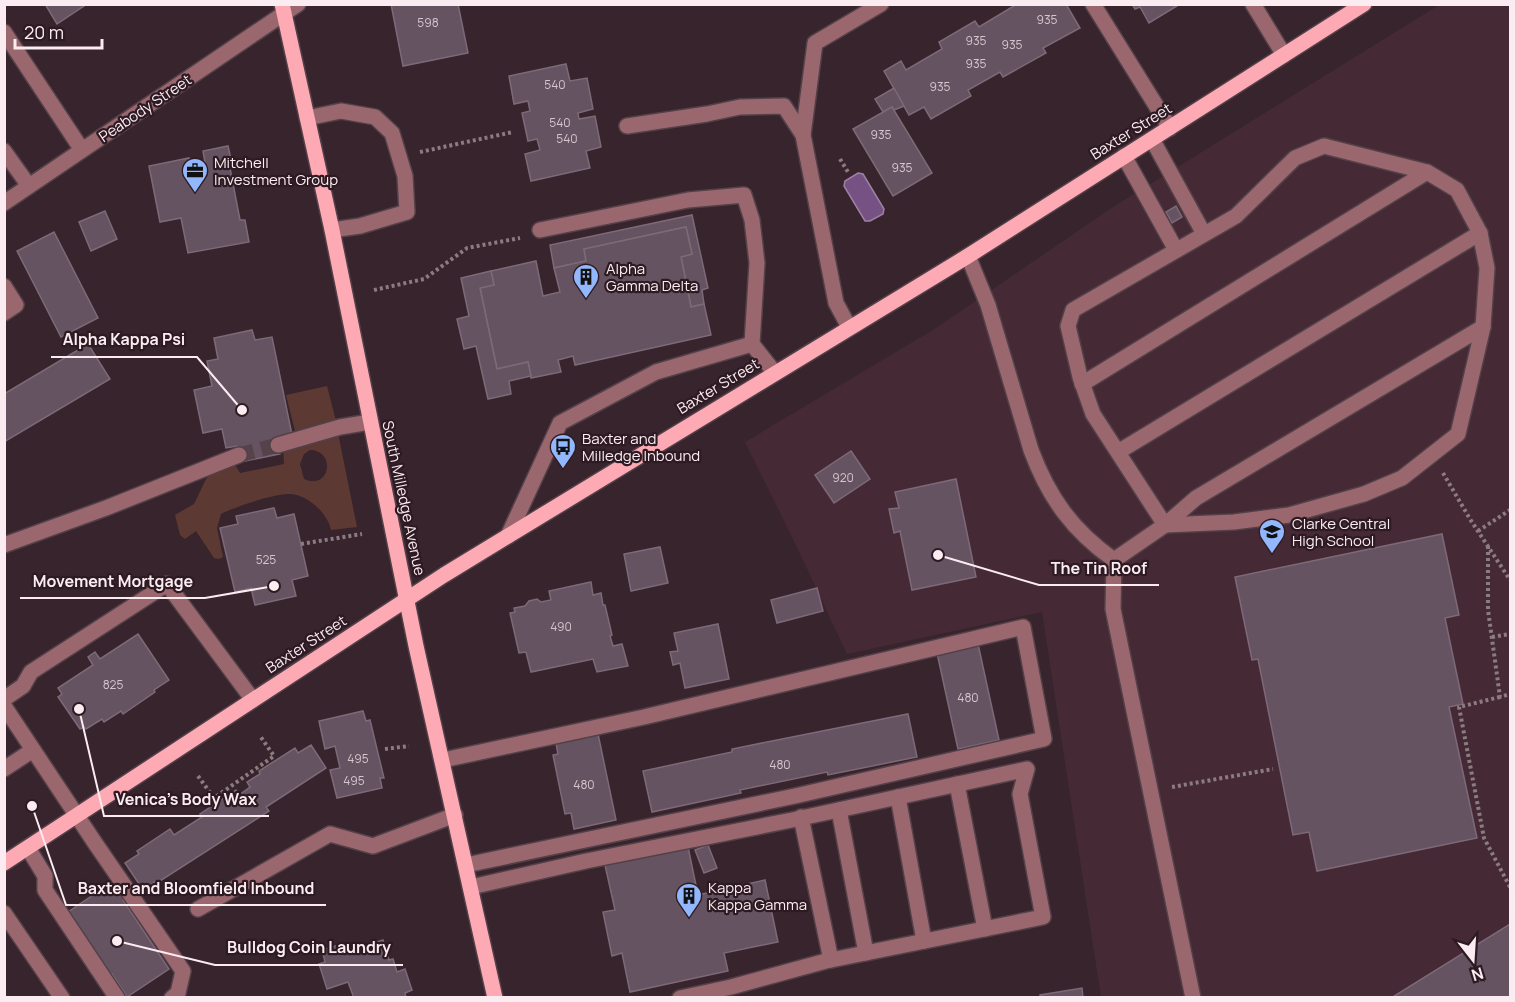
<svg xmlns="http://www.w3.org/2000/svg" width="1515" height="1002" font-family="Manrope,sans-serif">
	<rect width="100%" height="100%" fill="#38242c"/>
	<path fill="#452a35" d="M1439,5H1510V997H1101L1042,612L847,654L794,541L745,442L933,330L1113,207Z"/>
	<g fill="#5d3934" fill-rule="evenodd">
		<path d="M327,386L336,421L295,431L286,395Z"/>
		<path d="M338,433L357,527L331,530C328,513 306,493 288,494C270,495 237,506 221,514L217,528L223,557L219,559L214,558L196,531L185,539L180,535L175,515L194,504L206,479L215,467L232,460L240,473L284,464L283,447ZM310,450C336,450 331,491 304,479L300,464L304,454Z"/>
	</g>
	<path fill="#765284" stroke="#9e80a5" stroke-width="1.5" d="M858,173L863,174L884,209L883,214L870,221H865L844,186L845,181Z"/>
	<g fill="#665361" stroke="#7d6978" stroke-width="1.5">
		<path d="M45,4H87L57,24Z"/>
		<path d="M391,4H458L468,53L403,66Z"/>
		<path d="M1017,4H1066L1080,28L1043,48L1046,53L1003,77L1000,72L968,90L971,96L931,119L924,107L909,115L884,71L901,61L906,70L942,49L939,42L975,21L979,27Z"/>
		<path d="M1180,4L1149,23L1140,7L1135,9L1132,4Z"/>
		<path d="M566,64L570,81L587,78L593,109L578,113L579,119L595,116L601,147L586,151L590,168L531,181L525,154L540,150L537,139L528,141L522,113L530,111L528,101L514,104L509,76Z"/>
		<path d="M894,88L904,106L894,110L892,107L883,112L875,99Z"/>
		<path d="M892,107L932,173L893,196L853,129Z"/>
		<path d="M228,146L233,168H230L240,220H245L249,242L188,253L181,218L160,222L149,166L189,158L192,171L206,168L203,151Z"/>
		<path d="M1176,206L1182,217L1172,223L1166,212Z"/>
		<path d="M105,211L117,239L91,251L79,222Z"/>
		<path d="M692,215L708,288L702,290L704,304L691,307L681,257L692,254L686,227L584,249L586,261L554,268L550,245Z"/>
		<path d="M686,227L692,254L681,257L691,307L704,304L711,335L575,365L573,356L558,360L561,372L531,378L528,362L497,369L480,288L494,285L491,271L536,261L543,296L560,292L554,268L586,261L584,249Z"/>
		<path d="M54,232L98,318L61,337L17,251Z"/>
		<path d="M491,271L494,285L480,288L497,369L528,362L531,376L509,381L511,394L488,399L476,346L464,349L457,319L469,316L461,278Z"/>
		<path d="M252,330L255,340L272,337L292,435L277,438L280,454L240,462L237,446L226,448L222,429L203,433L194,390L212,386L207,361L218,359L214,338Z"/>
		<path d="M88,344L110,379L4,442V394Z"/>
		<path d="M851,451L870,479L834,503L815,475Z"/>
		<path d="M956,479L976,577L912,590L900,531L894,533L889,509L899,508L895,492Z"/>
		<path d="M274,508L277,518L294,514L308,576L292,580L296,596L255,605L251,588L235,592L220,528L238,524L236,516Z"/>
		<path d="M1442,534L1459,615L1445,618L1463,704L1449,707L1477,838L1317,871L1309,832L1293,835L1258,659L1252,660L1235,577Z"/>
		<path d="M660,547L668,583L631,591L624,554Z"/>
		<path d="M591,582L593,595L601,593L603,605H605L612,635L610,636L613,646L622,644L628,666L597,672L593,659L531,672L526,652L519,653L510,613L515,612L514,608L525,606L529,601L537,599L541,602L551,600L549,591Z"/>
		<path d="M817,588L823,611L777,623L771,600Z"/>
		<path d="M718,624L729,679L685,688L680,663L673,665L670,652L678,651L674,633Z"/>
		<path d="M138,634L169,680L154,690L155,692L123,714L121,711L104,722L102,719L86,729L84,727L80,729L58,697L62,694L58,688L93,665L88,657L95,652L100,659Z"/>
		<path d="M978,644L999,740L958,749L937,653Z"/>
		<path d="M363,711L366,721L370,720L384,778H380L382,788L337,798L330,770L340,768L335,746L325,749L319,721Z"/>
		<path d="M908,714L917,757L828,775L827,772L740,790L741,793L652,812L643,771L732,752V749Z"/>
		<path d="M597,729L616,820L574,829L571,813L565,814L553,755L558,754L555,738Z"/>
		<path d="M311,745L326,768L266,807L269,811L157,883L156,881L143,890L125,863L139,854L137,851L170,829L174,835L202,817L200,814L236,790L239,795L250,787L247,782L260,774L259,771L295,748L298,753Z"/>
		<path d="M708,845L717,868L704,873L695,850Z"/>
		<path d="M688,847L698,895L765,880L778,942L724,953L728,971L630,992L622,953L612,956L603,912L615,910L605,865Z"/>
		<path d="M114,881L125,898L123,900L169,969L127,997L112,974L107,977L65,914Z"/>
		<path d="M1510,924V998H1391Z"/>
		<path d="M383,940L389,960L393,959L397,972L405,969L412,990L405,993L406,998H354L348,982L327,989L319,964L325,962L322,950L339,945L342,953Z"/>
		<path d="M1082,988L1083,998H1040V995Z"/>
	</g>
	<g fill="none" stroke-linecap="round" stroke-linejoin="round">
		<path stroke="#55424a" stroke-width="15" stroke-dasharray="15 8" stroke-linecap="butt" d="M239,455L278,445"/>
		<defs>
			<g id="minor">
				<path d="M1093,4L1170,128"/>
				<path d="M1253,4L1284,55"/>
				<path d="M4,32L82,150"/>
				<path d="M307,118L341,111L375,117L392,133L405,176L407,212L360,226L332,230"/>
				<path d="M627,126L707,114L740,107L784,106L803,135L836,303L849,327"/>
				<path d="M803,135L815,43L881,4"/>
				<path d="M1152,139L1204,234"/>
				<path d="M1324,146L1427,172L1457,190L1480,233L1487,268L1483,327L1458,434L1402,478L1364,494L1289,515L1234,522L1165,525L1093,414L1080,377L1068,326L1073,310L1236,216L1295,158Z"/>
				<path d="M4,151L29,186"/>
				<path d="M1124,156L1176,250"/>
				<path d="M4,203L298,4"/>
				<path d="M540,230L688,200L744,195L752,220L757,263L752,344L775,373"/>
				<path d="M968,256L988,305L1031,450C1049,498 1072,530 1114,560"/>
				<path d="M4,286L16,305L4,313"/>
				<path d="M1082,384L1427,172"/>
				<path d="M278,445L340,427L370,422"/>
				<path d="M1118,452L1480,233"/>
				<path d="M508,536L560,423L656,372L752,344"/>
				<path d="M4,545L106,508L239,455"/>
				<path d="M1114,560L1113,609L1193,998"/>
				<path d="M1114,560L1165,525L1196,498L1483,327"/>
				<path d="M4,699L23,686L31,672L167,584L253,700"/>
				<path d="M4,706L95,843L183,971L178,993L172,998"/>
				<path d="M443,760L644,717L1023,627L1044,739L795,796L466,865"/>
				<path d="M4,769L33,750"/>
				<path d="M957,784L985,929"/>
				<path d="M898,797L924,941"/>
				<path d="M839,810L866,953"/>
				<path d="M801,817L831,960"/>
				<path d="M28,848L45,876V890L117,998"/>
				<path d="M471,887L586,861L792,820L1027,769L1020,794L1043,917L826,961L731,987L680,998"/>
				<path d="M198,909L330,834L373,846L455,815"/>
				<path d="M4,913L62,998"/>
			</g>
			<g id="major">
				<path d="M282,4L332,230L416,646L495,998"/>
				<path d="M4,863L444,575L968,256L1364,4"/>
			</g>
		</defs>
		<use href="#minor" stroke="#534048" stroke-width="18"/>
		<use href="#major" stroke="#534048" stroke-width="18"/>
		<g stroke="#8c7b81" stroke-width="4" stroke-dasharray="3 3" stroke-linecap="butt">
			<path d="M420,152L513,132"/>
			<path d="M840,159L848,172"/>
			<path d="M374,290L424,279L467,248L520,238"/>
			<path d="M1443,473L1470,519L1510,580"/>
			<path d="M1478,531L1510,510"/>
			<path d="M301,544L362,534"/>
			<path d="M1488,546V610L1500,697L1510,694"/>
			<path d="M1492,637L1510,634"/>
			<path d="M1500,697L1459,707L1484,838L1510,887"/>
			<path d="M385,749L409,746"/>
			<path d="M198,776L214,798L274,756L260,736"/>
			<path d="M1172,787L1273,769"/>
		</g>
		<use href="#minor" stroke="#9a676e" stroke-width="15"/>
		<use href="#major" stroke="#feaab5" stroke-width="15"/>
	</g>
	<defs>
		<symbol id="office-pin" viewBox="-11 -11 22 30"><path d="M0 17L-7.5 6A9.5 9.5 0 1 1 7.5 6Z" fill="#92b7fd" stroke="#2e1a22"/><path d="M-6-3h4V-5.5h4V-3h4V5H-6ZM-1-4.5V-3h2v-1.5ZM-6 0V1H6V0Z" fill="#111"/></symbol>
		<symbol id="building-pin" viewBox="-11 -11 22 30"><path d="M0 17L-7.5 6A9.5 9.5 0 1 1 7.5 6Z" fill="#92b7fd" stroke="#2e1a22"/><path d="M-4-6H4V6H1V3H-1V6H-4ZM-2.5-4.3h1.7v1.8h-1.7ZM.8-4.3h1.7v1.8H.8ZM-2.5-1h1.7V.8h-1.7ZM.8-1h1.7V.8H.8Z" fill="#111"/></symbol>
		<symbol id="bus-pin" viewBox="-11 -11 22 30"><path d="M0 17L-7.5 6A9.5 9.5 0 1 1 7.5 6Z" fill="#92b7fd" stroke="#2e1a22"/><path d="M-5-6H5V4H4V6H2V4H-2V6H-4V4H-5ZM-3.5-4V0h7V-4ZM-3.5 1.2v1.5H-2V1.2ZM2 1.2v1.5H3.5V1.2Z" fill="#111"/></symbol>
		<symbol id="school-pin" viewBox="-11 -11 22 30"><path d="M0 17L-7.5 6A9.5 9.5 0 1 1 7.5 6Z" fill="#92b7fd" stroke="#2e1a22"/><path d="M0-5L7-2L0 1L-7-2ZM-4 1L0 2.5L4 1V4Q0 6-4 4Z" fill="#111"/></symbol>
	</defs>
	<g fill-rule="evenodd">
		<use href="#office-pin" x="180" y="156" width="30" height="40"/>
		<use href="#building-pin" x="571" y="262" width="30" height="40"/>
		<use href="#bus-pin" x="548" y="432" width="30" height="40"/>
		<use href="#school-pin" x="1257" y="517" width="30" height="40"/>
		<use href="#building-pin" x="674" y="881" width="30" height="40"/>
	</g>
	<g text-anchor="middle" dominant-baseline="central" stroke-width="4.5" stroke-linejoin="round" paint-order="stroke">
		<g font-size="12" fill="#d5c6cd">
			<text x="1047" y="19">935</text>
			<text x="428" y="22">598</text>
			<text x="976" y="40">935</text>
			<text x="1012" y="44">935</text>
			<text x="976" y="63">935</text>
			<text x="555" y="84">540</text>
			<text x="940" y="86">935</text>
			<text x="560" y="122">540</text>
			<text x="881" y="134">935</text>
			<text x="567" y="138">540</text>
			<text x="902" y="167">935</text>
			<text x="843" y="477">920</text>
			<text x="266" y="559">525</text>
			<text x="561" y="626">490</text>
			<text x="113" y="684">825</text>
			<text x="968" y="697">480</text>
			<text x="358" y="758">495</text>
			<text x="780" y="764">480</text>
			<text x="354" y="780">495</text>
			<text x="584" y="784">480</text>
		</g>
		<g font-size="15" fill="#faecf1" stroke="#2e1a22">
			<text transform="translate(145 108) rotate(-34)">Peabody Street</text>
			<text transform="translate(1131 131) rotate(-32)">Baxter Street</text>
			<text transform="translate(718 386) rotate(-31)">Baxter Street</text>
			<text transform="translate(404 498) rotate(78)">South Milledge Avenue</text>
			<text transform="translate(306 644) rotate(-33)">Baxter Street</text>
		</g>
		<g font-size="15" fill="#faecf1" stroke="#2e1a22" text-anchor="start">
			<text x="214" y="162">Mitchell<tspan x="214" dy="17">Investment Group</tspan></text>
			<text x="606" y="268">Alpha<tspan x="606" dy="17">Gamma Delta</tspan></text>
			<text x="582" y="438">Baxter and<tspan x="582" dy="17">Milledge Inbound</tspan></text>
			<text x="1292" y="523">Clarke Central<tspan x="1292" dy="17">High School</tspan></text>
			<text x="708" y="887">Kappa<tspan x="708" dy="17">Kappa Gamma</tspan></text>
		</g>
	</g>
	<path fill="none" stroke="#faecf1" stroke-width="2" d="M242 410L197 357H51M938 555L1039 585H1159M274 586L205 598H20M79 709L104 816H269M32 806L66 905H326M117 941L215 965H403"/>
	<g fill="#faecf1" stroke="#2e1a22" stroke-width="2">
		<circle cx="242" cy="410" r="6"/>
		<circle cx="938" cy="555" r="6"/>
		<circle cx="274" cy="586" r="6"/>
		<circle cx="79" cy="709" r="6"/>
		<circle cx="32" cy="806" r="6"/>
		<circle cx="117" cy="941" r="6"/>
	</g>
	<g font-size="16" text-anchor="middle" font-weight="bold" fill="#faecf1" stroke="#2e1a22" stroke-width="4.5" stroke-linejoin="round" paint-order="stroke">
		<text x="124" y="345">Alpha Kappa Psi</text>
		<text x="1099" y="574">The Tin Roof</text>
		<text x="113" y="587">Movement Mortgage</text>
		<text x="186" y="805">Venica's Body Wax</text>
		<text x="196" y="894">Baxter and Bloomfield Inbound</text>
		<text x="309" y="953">Bulldog Coin Laundry</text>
	</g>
	<rect width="1515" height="1002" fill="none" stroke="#faecf1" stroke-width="12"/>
	<g transform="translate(1473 960) rotate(163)" stroke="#2e1a22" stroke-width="4.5" paint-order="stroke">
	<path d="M0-4.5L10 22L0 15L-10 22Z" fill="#faecf1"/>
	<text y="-9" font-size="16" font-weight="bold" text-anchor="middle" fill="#faecf1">N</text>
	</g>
	<path d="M15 39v9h87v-9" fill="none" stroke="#faecf1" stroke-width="3"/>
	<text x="24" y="39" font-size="18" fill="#faecf1" stroke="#2e1a22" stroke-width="4.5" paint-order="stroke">20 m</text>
</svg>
